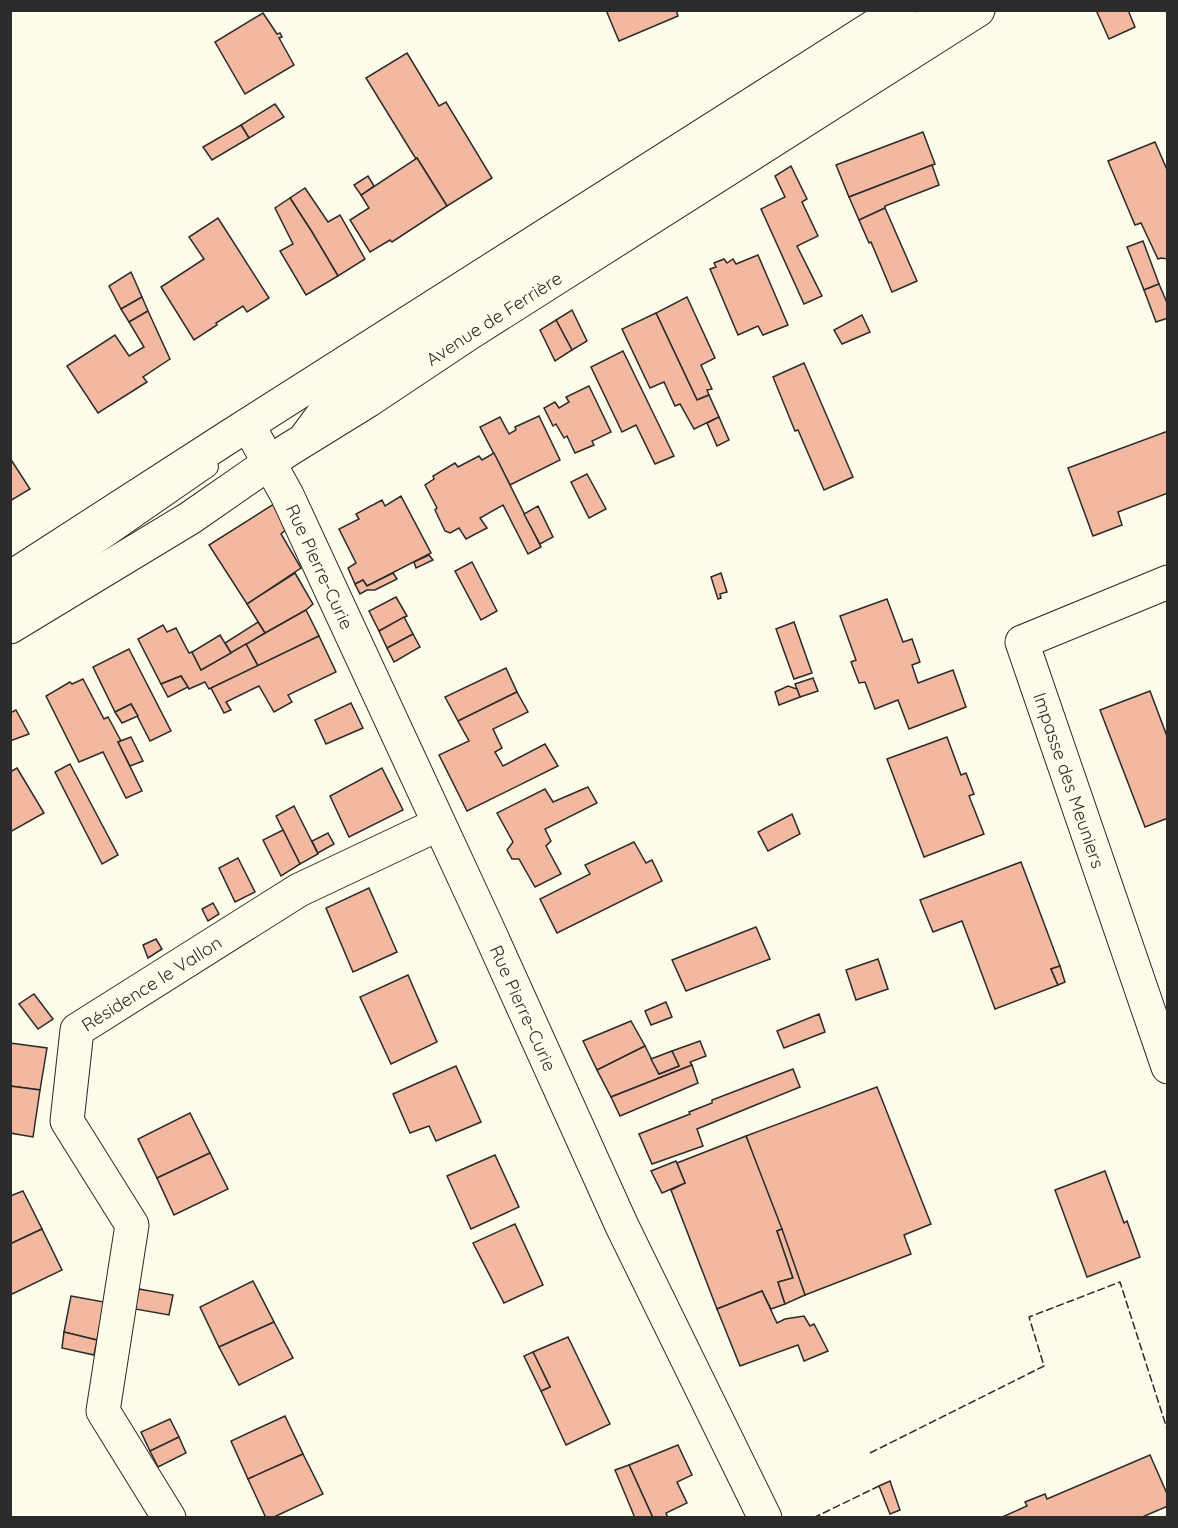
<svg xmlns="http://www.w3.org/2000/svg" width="1178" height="1528" font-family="Quicksand,sans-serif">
	<rect width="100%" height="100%" fill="#fdfbea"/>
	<g fill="#f2b8a0" stroke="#2b2b2b" stroke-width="1.5">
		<path d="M606,10H676L678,16L619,41Z"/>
		<path d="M1096,10H1128L1135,27L1109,39Z"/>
		<path d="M263,13L277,34L280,33L282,37L279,38L294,65L245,94L215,42Z"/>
		<path d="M407,53L439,106L446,102L492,178L447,206L417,158L416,159L366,78Z"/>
		<path d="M275,104L284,117L249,138L241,125Z"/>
		<path d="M241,125L249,138L212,160L203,147Z"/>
		<path d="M923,132L935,164L849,197L836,165Z"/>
		<path d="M1155,142L1168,172V259L1161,258L1158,259L1141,223L1135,225L1108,161Z"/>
		<path d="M417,158L447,206L392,242L390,240L370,252L350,220L369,208L361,195Z"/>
		<path d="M932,165L939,185L885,206V208L859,220L849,197Z"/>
		<path d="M791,166L807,199L802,202L818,236L797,246L822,296L804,304L761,209L785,197L775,176Z"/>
		<path d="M368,176L374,186L361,195L354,185Z"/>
		<path d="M305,188L328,222L340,215L365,259L338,276L312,232L290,198Z"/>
		<path d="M290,198L312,232L338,276L306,295L280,251L293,244L275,208Z"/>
		<path d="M885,208L917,281L892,292L871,242L869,243L859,220Z"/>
		<path d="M218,218L269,298L247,312L243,306L216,323L217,325L194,340L161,287L204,259L189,237Z"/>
		<path d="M1143,241L1159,284L1144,290L1127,247Z"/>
		<path d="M758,255L788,325L763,335L758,326L738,335L710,269L716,267L714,263L724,259L727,263L733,259L736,264Z"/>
		<path d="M131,272L142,297L121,309L109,286Z"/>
		<path d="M1159,284L1168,305V318L1156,322L1144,290Z"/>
		<path d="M142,297L148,311L129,322L121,309Z"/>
		<path d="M687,297L715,358L701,365L712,389L707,390L709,395L697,400L656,313Z"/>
		<path d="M572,310L587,341L572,350L556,320Z"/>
		<path d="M148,311L170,359L143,377L147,382L98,413L67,366L115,335L129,356L144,347L129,322Z"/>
		<path d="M656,313L697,400L709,395L719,417L694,429L680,404L675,406L664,382L650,388L622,329Z"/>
		<path d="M862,315L870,332L842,344L834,330Z"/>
		<path d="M556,320L572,350L555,361L540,330Z"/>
		<path d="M623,351L674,456L655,464L636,425L622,432L591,367Z"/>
		<path d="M804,363L853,477L824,490L798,430L795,431L773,377Z"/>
		<path d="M589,386L611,432L592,441L594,445L575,453L567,436L564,438L556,424L553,426L544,408L555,402L559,408L569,402L566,397Z"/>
		<path d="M539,416L560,460L510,485L480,427L500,417L509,434L516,430L515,427Z"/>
		<path d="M719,417L729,440L717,446L707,423Z"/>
		<path d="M1168,431V493L1118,512L1122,525L1093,536L1068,468Z"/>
		<path d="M494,453L541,547L528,554L503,505L480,518L487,528L466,539L459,528L450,533L445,531L435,510L437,508L425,485L434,479L433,476L455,463L458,467L479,456L482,460Z"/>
		<path d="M10,458L30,489L10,501Z"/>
		<path d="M587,474L606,509L589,518L571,482Z"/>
		<path d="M401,496L431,553L367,586L363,580L355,584L348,568L356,563L339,529L359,519L356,514L382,500L385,506Z"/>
		<path d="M277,502L290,526L281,534L301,568L247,604L209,545Z"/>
		<path d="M538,506L553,537L540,544L524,514Z"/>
		<path d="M429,555L433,560L416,568L414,562Z"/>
		<path d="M472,562L497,611L481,620L455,571Z"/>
		<path d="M295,573L313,604L306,610L265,633L247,604Z"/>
		<path d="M393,573L397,579L375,590H367L360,594L355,584L363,580L367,586Z"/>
		<path d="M721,573L727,592L720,594L721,598L718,599L711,577Z"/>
		<path d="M396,597L407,616L379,631L369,611Z"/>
		<path d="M887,599L903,642L912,639L920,662L912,665L918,683L953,670L966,707L909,729L898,700L875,709L865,682L859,683L851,662L856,660L840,616Z"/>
		<path d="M306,610L319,636L258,666L246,644Z"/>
		<path d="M404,617L413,634L387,648L379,631Z"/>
		<path d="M258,622L265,633L231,653L225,643Z"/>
		<path d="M794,622L812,673L794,679L776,629Z"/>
		<path d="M163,625L167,632L176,628L189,653L192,652L201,670L246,644L258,666L209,689L205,682L189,689L181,676L161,684L138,639Z"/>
		<path d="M413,634L420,647L394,662L387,648Z"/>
		<path d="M220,635L231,653L201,670L192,652Z"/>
		<path d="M319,636L336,672L288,695L292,702L274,712L259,686L226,702L231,710L224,713L211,688Z"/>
		<path d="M129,649L171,731L150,741L131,704L115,712L93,667Z"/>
		<path d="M506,668L517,692L458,721L445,697Z"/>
		<path d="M181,676L188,687L168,697L161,684Z"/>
		<path d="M813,678L818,691L800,697L795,684Z"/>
		<path d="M83,679L104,719L108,717L121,741L118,742L142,791L126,798L103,752L79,762L46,696L70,682L72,684Z"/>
		<path d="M788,686L797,689L800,697L779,705L775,692Z"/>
		<path d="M1150,691L1168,739V818L1145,827L1100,710Z"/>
		<path d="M517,692L528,712L493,729L502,748L495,752L503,766L545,744L558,766L467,811L439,755L469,741L458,721Z"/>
		<path d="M351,703L363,728L326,744L315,720Z"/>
		<path d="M131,704L138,716L122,723L115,712Z"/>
		<path d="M16,710L29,734L10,741V713Z"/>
		<path d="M131,737L143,761L130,766L118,742Z"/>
		<path d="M947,737L961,775L966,773L974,794L969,796L984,834L924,857L887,759Z"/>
		<path d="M70,764L118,855L102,864L55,772Z"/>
		<path d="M17,768L44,813L10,832V772Z"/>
		<path d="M382,768L403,810L349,837L330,796Z"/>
		<path d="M588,787L597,803L545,829L551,841L546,846L561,874L535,887L519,859H512L507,850L513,842L497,813L545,789L553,802Z"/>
		<path d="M294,806L318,854L300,864L276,816Z"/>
		<path d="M792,814L800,834L768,851L758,832Z"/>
		<path d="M283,830L300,864L281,876L263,840Z"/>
		<path d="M328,833L334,844L318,853L312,841Z"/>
		<path d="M634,842L646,863L652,860L662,881L557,933L540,899L590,874L585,865Z"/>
		<path d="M238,858L255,892L235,902L219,868Z"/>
		<path d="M1021,862L1060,966L1051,969L1058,985L995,1009L962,921L933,932L920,900Z"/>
		<path d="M369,888L397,952L353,972L326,908Z"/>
		<path d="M213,903L219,914L208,921L202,909Z"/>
		<path d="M756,927L770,959L686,991L672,960Z"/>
		<path d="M156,939L162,949L148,958L143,945Z"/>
		<path d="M878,959L888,989L856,1000L846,970Z"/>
		<path d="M1060,966L1065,982L1058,985L1051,969Z"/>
		<path d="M408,975L437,1042L391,1064L360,997Z"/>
		<path d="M34,994L53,1019L38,1029L19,1004Z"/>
		<path d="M666,1002L672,1017L651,1025L645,1011Z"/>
		<path d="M819,1014L825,1032L784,1048L777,1031Z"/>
		<path d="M631,1021L645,1046L597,1070L583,1041Z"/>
		<path d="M700,1041L706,1056L690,1062L692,1065L611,1097L597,1070L645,1046L659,1074L679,1066L672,1051Z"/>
		<path d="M10,1043L47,1048L40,1090L10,1086Z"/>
		<path d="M672,1051L679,1066L659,1074L651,1059Z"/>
		<path d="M692,1065L698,1083L620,1116L611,1097Z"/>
		<path d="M456,1066L481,1122L436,1141L429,1126L410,1133L393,1094Z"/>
		<path d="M793,1069L800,1087L697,1129L703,1146L652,1164L639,1134L690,1114L689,1112L712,1103V1100Z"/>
		<path d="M10,1086L40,1090L33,1137L10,1133Z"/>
		<path d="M877,1087L931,1224L904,1235L911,1254L805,1295L746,1136Z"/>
		<path d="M190,1113L210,1153L157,1178L138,1139Z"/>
		<path d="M746,1136L782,1229L777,1231L793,1278L778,1282L785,1304L771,1309L762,1291L717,1309L671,1190L685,1183L677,1163Z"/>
		<path d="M210,1153L228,1189L174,1215L157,1178Z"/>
		<path d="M495,1155L519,1207L471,1229L447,1176Z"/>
		<path d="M676,1161L685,1183L662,1193L651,1171Z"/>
		<path d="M1105,1171L1124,1223L1127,1221L1140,1257L1087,1277L1055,1190Z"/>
		<path d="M23,1191L42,1229L10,1244V1196Z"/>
		<path d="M515,1224L543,1285L504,1303L473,1243Z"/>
		<path d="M42,1229L62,1270L10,1295V1244Z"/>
		<path d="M782,1229L805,1295L785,1304L778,1282L793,1278L777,1231Z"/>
		<path d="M253,1281L274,1322L219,1347L200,1307Z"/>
		<path d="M139,1289L173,1295L169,1315L135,1309Z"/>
		<path d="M762,1291L777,1323L785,1319L804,1316L810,1326L814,1324L828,1351L804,1361L798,1345L740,1366L717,1309Z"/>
		<path d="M71,1296L104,1302L97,1340L64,1332Z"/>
		<path d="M274,1322L293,1358L239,1385L219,1347Z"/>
		<path d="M64,1332L97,1340L94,1355L62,1348Z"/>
		<path d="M568,1337L610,1424L566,1445L541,1391L550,1387L533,1352Z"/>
		<path d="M533,1352L550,1387L541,1391L524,1356Z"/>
		<path d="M285,1416L303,1454L248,1479L231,1441Z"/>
		<path d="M170,1419L179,1437L150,1451L141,1432Z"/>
		<path d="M179,1437L186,1453L158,1467L150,1451Z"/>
		<path d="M678,1445L692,1475L677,1482L687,1503L666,1513L668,1518H653L629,1465Z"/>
		<path d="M303,1454L323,1494L272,1518H266L248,1479Z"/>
		<path d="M1150,1455L1168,1496V1506L1140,1518H1000L1027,1506L1025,1502L1045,1494L1047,1499Z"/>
		<path d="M629,1465L653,1518H635L615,1470Z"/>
		<path d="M890,1481L900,1510L890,1514L879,1486Z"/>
	</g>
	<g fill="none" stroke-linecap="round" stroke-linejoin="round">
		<defs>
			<g id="lane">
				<path d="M299,434L316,411L592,230L937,10"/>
				<path d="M10,600L85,553L209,467"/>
			</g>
			<g id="street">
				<path id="s1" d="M248,425L287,495L487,927L622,1226L765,1518"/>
				<path id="s2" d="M1168,582L1022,642L1168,1067"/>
				<path id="s3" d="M169,1518L103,1411L132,1225L67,1121L77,1030L299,890L439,824"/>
			</g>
			<g id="primary">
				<path d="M10,578L230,436L900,10"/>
				<path id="s4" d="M10,627L190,518L288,450L369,400L468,334L978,10"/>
			</g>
		</defs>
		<use href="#lane" stroke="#2b2b2b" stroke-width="20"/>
		<use href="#street" stroke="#2b2b2b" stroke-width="35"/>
		<use href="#primary" stroke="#2b2b2b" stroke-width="35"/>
		<use href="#lane" stroke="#fdfbea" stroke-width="18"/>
		<use href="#street" stroke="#fdfbea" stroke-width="33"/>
		<use href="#primary" stroke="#fdfbea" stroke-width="33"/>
		<g stroke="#2b2b2b" stroke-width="1.5" stroke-dasharray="8 3" stroke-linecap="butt">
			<path d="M870,1453L1044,1366L1029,1317L1120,1282L1168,1432"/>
			<path d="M813,1518L879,1486"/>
		</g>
	</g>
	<g text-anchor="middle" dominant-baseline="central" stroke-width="4.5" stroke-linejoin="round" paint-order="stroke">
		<g font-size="18" fill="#2b2b2b" stroke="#fdfbea">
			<text stroke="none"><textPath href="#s4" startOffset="574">Avenue de Ferrière</textPath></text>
			<text stroke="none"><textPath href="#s1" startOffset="159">Rue Pierre-Curie</textPath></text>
			<text stroke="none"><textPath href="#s2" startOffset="304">Impasse des Meuniers</textPath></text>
			<text stroke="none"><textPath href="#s3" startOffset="616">Résidence le Vallon</textPath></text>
			<text stroke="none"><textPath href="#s1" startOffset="645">Rue Pierre-Curie</textPath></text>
		</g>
	</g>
	<rect width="1178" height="1528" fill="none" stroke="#2b2b2b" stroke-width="24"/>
</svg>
